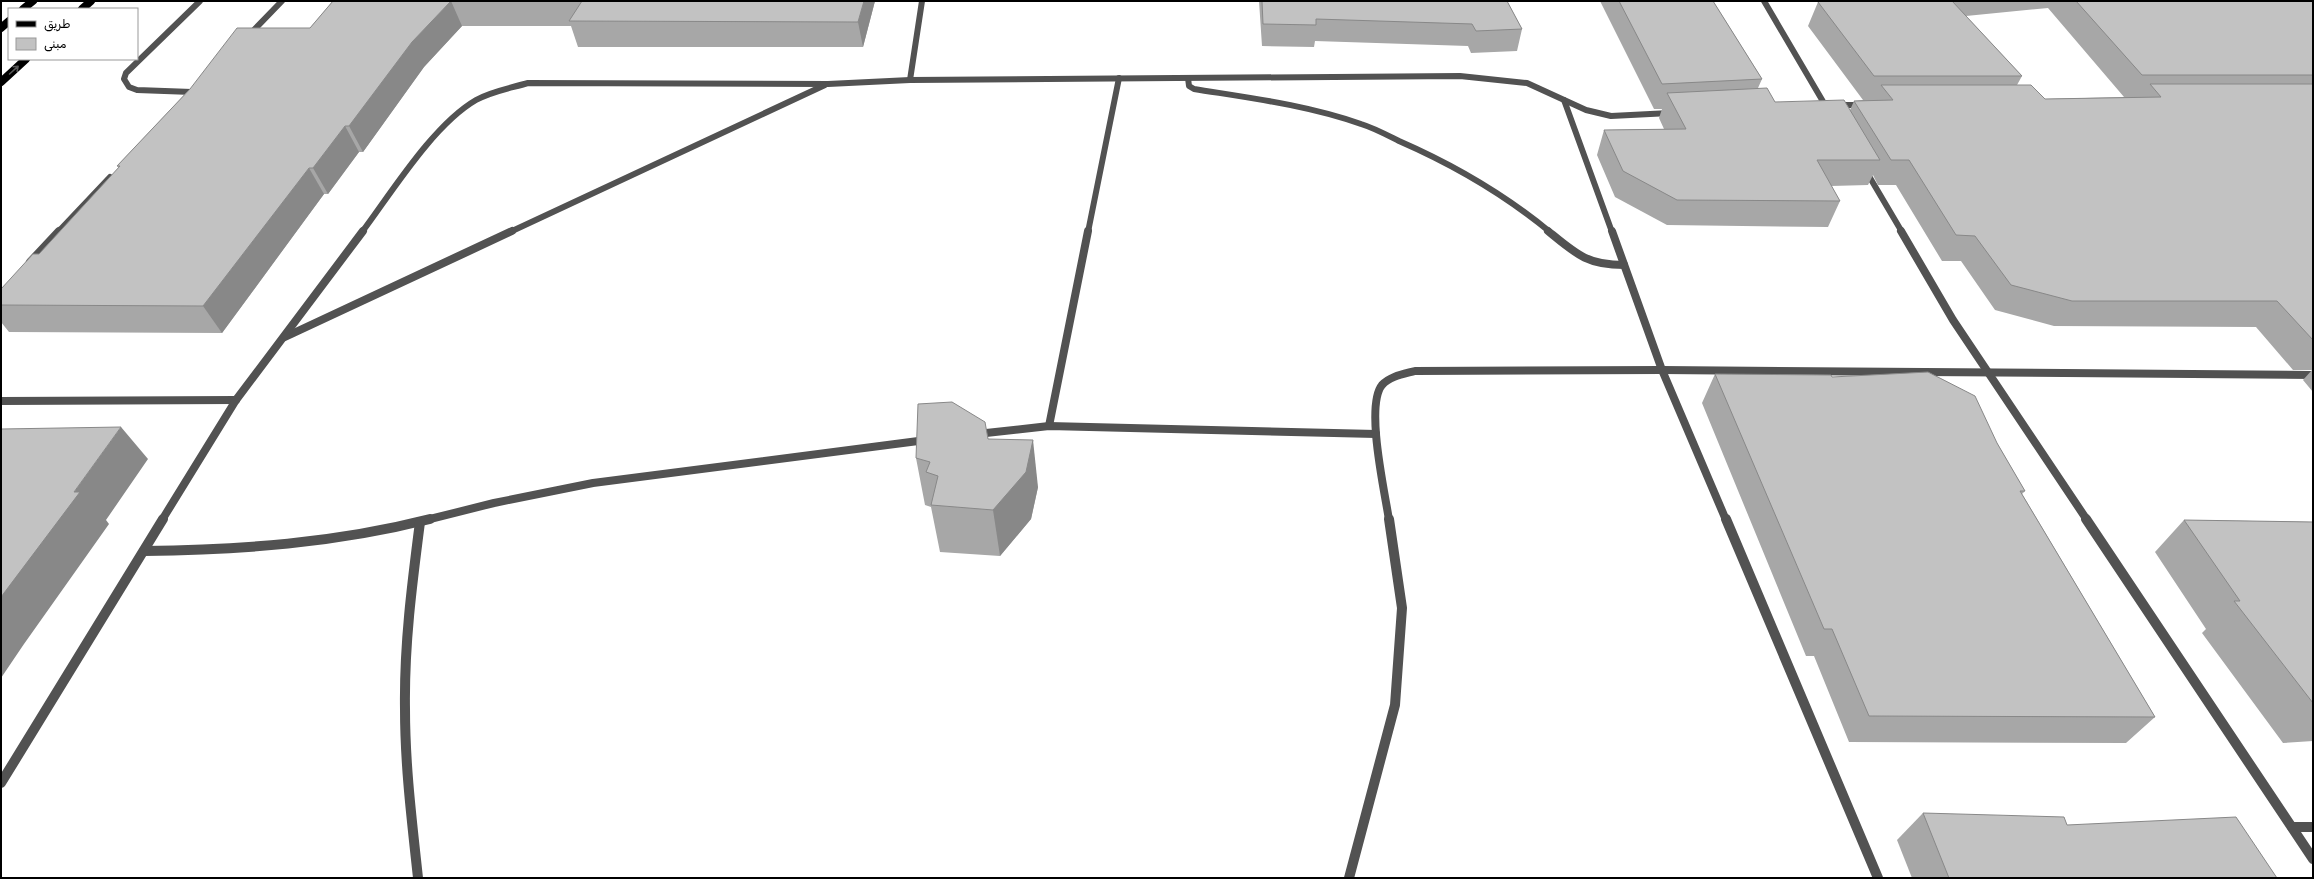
<svg xmlns="http://www.w3.org/2000/svg" width="2314" height="879" font-family="Rubik,'Noto Naskh Arabic',sans-serif">
	<rect width="100%" height="100%" fill="#fff"/>
	<g fill="none" stroke-linecap="round" stroke-linejoin="round">
		<path stroke="#525252" stroke-width="6" d="M192,92L137,90L129,87L124,79L126,73L200,1"/>
		<g stroke="#525252" stroke-width="6">
			<path d="M1764,1L1828,110"/>
			<path d="M248,36L282,1"/>
			<path d="M1188,78L1189,86L1194,89C1250,98 1307,105 1361,124C1374,128 1387,135 1399,141C1454,165 1504,194 1550,232"/>
			<path d="M910,80L922,1"/>
			<path d="M1564,100L1612,232"/>
			<path d="M1836,105H1862"/>
			<path d="M1866,171L1902,232"/>
			<path d="M58,232L110,177"/>
			<path d="M362,232C392,192 433,125 476,100C492,91 511,88 528,83L828,84L910,80L1460,76L1527,83L1586,110L1611,116L1670,113"/>
			<path d="M510,232L825,85"/>
			<path d="M1088,232L1119,78"/>
		</g>
		<g stroke="#525252" stroke-width="8">
			<path d="M1548,231C1576,254 1587,265 1624,265"/>
			<path d="M1612,231L1662,370L1726,520"/>
			<path d="M1901,231L1953,320L2087,520"/>
			<path d="M30,262L59,231"/>
			<path d="M285,337L512,231"/>
			<path d="M1,401L236,400"/>
			<path d="M1049,426L1088,231"/>
			<path d="M977,434L1049,426L1376,434"/>
			<path d="M162,520L236,400L363,231"/>
			<path d="M426,520L494,503L593,483L926,440"/>
			<path d="M1389,520C1385,493 1365,406 1382,385C1390,376 1404,374 1415,371L1662,370L2313,375"/>
		</g>
		<g stroke="#525252" stroke-width="10">
			<path d="M1726,519L1878,878"/>
			<path d="M2086,519L2313,859"/>
			<path d="M144,551C240,550 336,543 430,519"/>
			<path d="M1,783L163,519"/>
			<path d="M2292,827H2313"/>
			<path d="M418,878C412,822 405,766 405,709C404,646 412,584 420,522"/>
			<path d="M1349,878L1395,705L1402,608L1389,519"/>
		</g>
		<g stroke="#000" stroke-width="8">
			<path d="M23,9L33,1"/>
			<path d="M82,9L91,1"/>
			<path d="M1,28L9,21"/>
			<path d="M1,82L26,59"/>
		</g>
	</g>
	<g fill="#a7a7a7" fill-rule="evenodd">
		<path d="M333,1H875L863,47H578L571,26H462L424,67L363,152H359L328,194H324L222,333L9,332L1,322V289L39,254L119,168L117,166L190,89L310,28Z"/>
		<path d="M1259,1H1507L1522,29L1517,51L1471,53L1468,46L1315,41L1314,47L1262,46Z"/>
		<path d="M1600,1H1713L1762,79L1758,88L1775,102L1850,110L1854,101L1863,100L1808,26L1818,2L1820,1H2313V392L2303,380L2312,370H2293L2256,327L2054,326L1995,310L1961,261H1942L1896,185H1878L1873,175L1868,185L1831,186L1840,201L1828,227L1667,225L1615,197L1597,155L1604,130L1664,129L1659,118L1662,109H1654ZM2048,8L2124,97L2045,99L2017,85L2022,76L1966,16Z"/>
		<path d="M1715,374L1832,377L1997,443L2025,491L2022,494L2155,717L2126,743L1849,742L1814,656H1806L1702,403Z"/>
		<path d="M988,439L1038,487L1031,519L1000,556L940,552L931,507L925,505L916,458Z"/>
		<path d="M2184,520L2313,522V741L2283,743L2202,633L2206,629L2155,552Z"/>
		<path d="M1923,813L2067,825L2277,878H1912L1897,840Z"/>
	</g>
	<g fill="#888">
		<path d="M451,1L462,26L424,67L363,152L349,126L412,42Z"/>
		<path d="M864,1H875L863,47L858,22Z"/>
		<path d="M345,126L359,152L328,194L313,168Z"/>
		<path d="M309,168L324,194L222,333L203,306Z"/>
		<path d="M121,427L148,459L106,520L109,524L24,644L1,678V597L74,492Z"/>
		<path d="M1033,440L1038,487L1031,519L1000,556L993,510Z"/>
	</g>
	<g fill="#c2c2c2" stroke="#888">
		<path d="M333,1H451L412,42L349,126H345L313,168H309L203,306L1,305V289L33,254H39L120,166H117L190,89L237,28H310Z"/>
		<path d="M582,1H864L858,22L569,21Z"/>
		<path d="M1262,1H1507L1522,29L1476,31L1472,24L1316,19V25L1263,24Z"/>
		<path d="M1619,1H1713L1762,79L1662,84Z"/>
		<path d="M1820,1H1952L2022,76H1874L1818,2Z"/>
		<path d="M2076,1H2313V75H2142Z"/>
		<path d="M2150,84H2313V340L2277,301H2072L2011,285L1975,236L1956,235L1909,160H1891L1854,101L1893,100L1881,85H2031L2045,99L2161,97Z"/>
		<path d="M1767,88L1775,102L1844,100L1880,160H1817L1840,201L1677,200L1623,171L1604,130L1686,129L1667,93Z"/>
		<path d="M1928,372L1975,396L1997,443L2025,491H2020L2155,717L1869,716L1832,629H1824L1715,374L1831,375L1832,377Z"/>
		<path d="M952,402L985,422L988,439L1033,440L1026,472L993,510L931,505L938,476L926,472L930,462L916,458L918,404Z"/>
		<path d="M121,427L74,492H80L1,597V429Z"/>
		<path d="M2184,520L2313,522V703L2234,601H2240Z"/>
		<path d="M1923,813L2064,817L2067,825L2236,817L2277,878H1949Z"/>
	</g>
	<defs><path id="oneway-shaft" d="M-6 0H5M1.5-3L5.5 0L1.5 3" fill="none" stroke-width="1.6" stroke-linecap="round" stroke-linejoin="round"/></defs>
	<use stroke="#595959" href="#oneway-shaft" transform="translate(14 70) rotate(-42)"/>
	<rect width="2314" height="879" fill="none" stroke="#000000" stroke-width="4"/>
	<rect x="8" y="8" width="130" height="52" fill="#ffffff" stroke="#999999"/>
	<rect x="16" y="21" width="20" height="6" fill="#000000" stroke="#999999"/>
	<text x="44" y="28" font-size="12" fill="#000000">طريق</text>
	<rect x="16" y="38" width="20" height="12" fill="#c2c2c2" stroke="#999999"/>
	<text x="44" y="48" font-size="12" fill="#000000">مبنى</text>
</svg>
